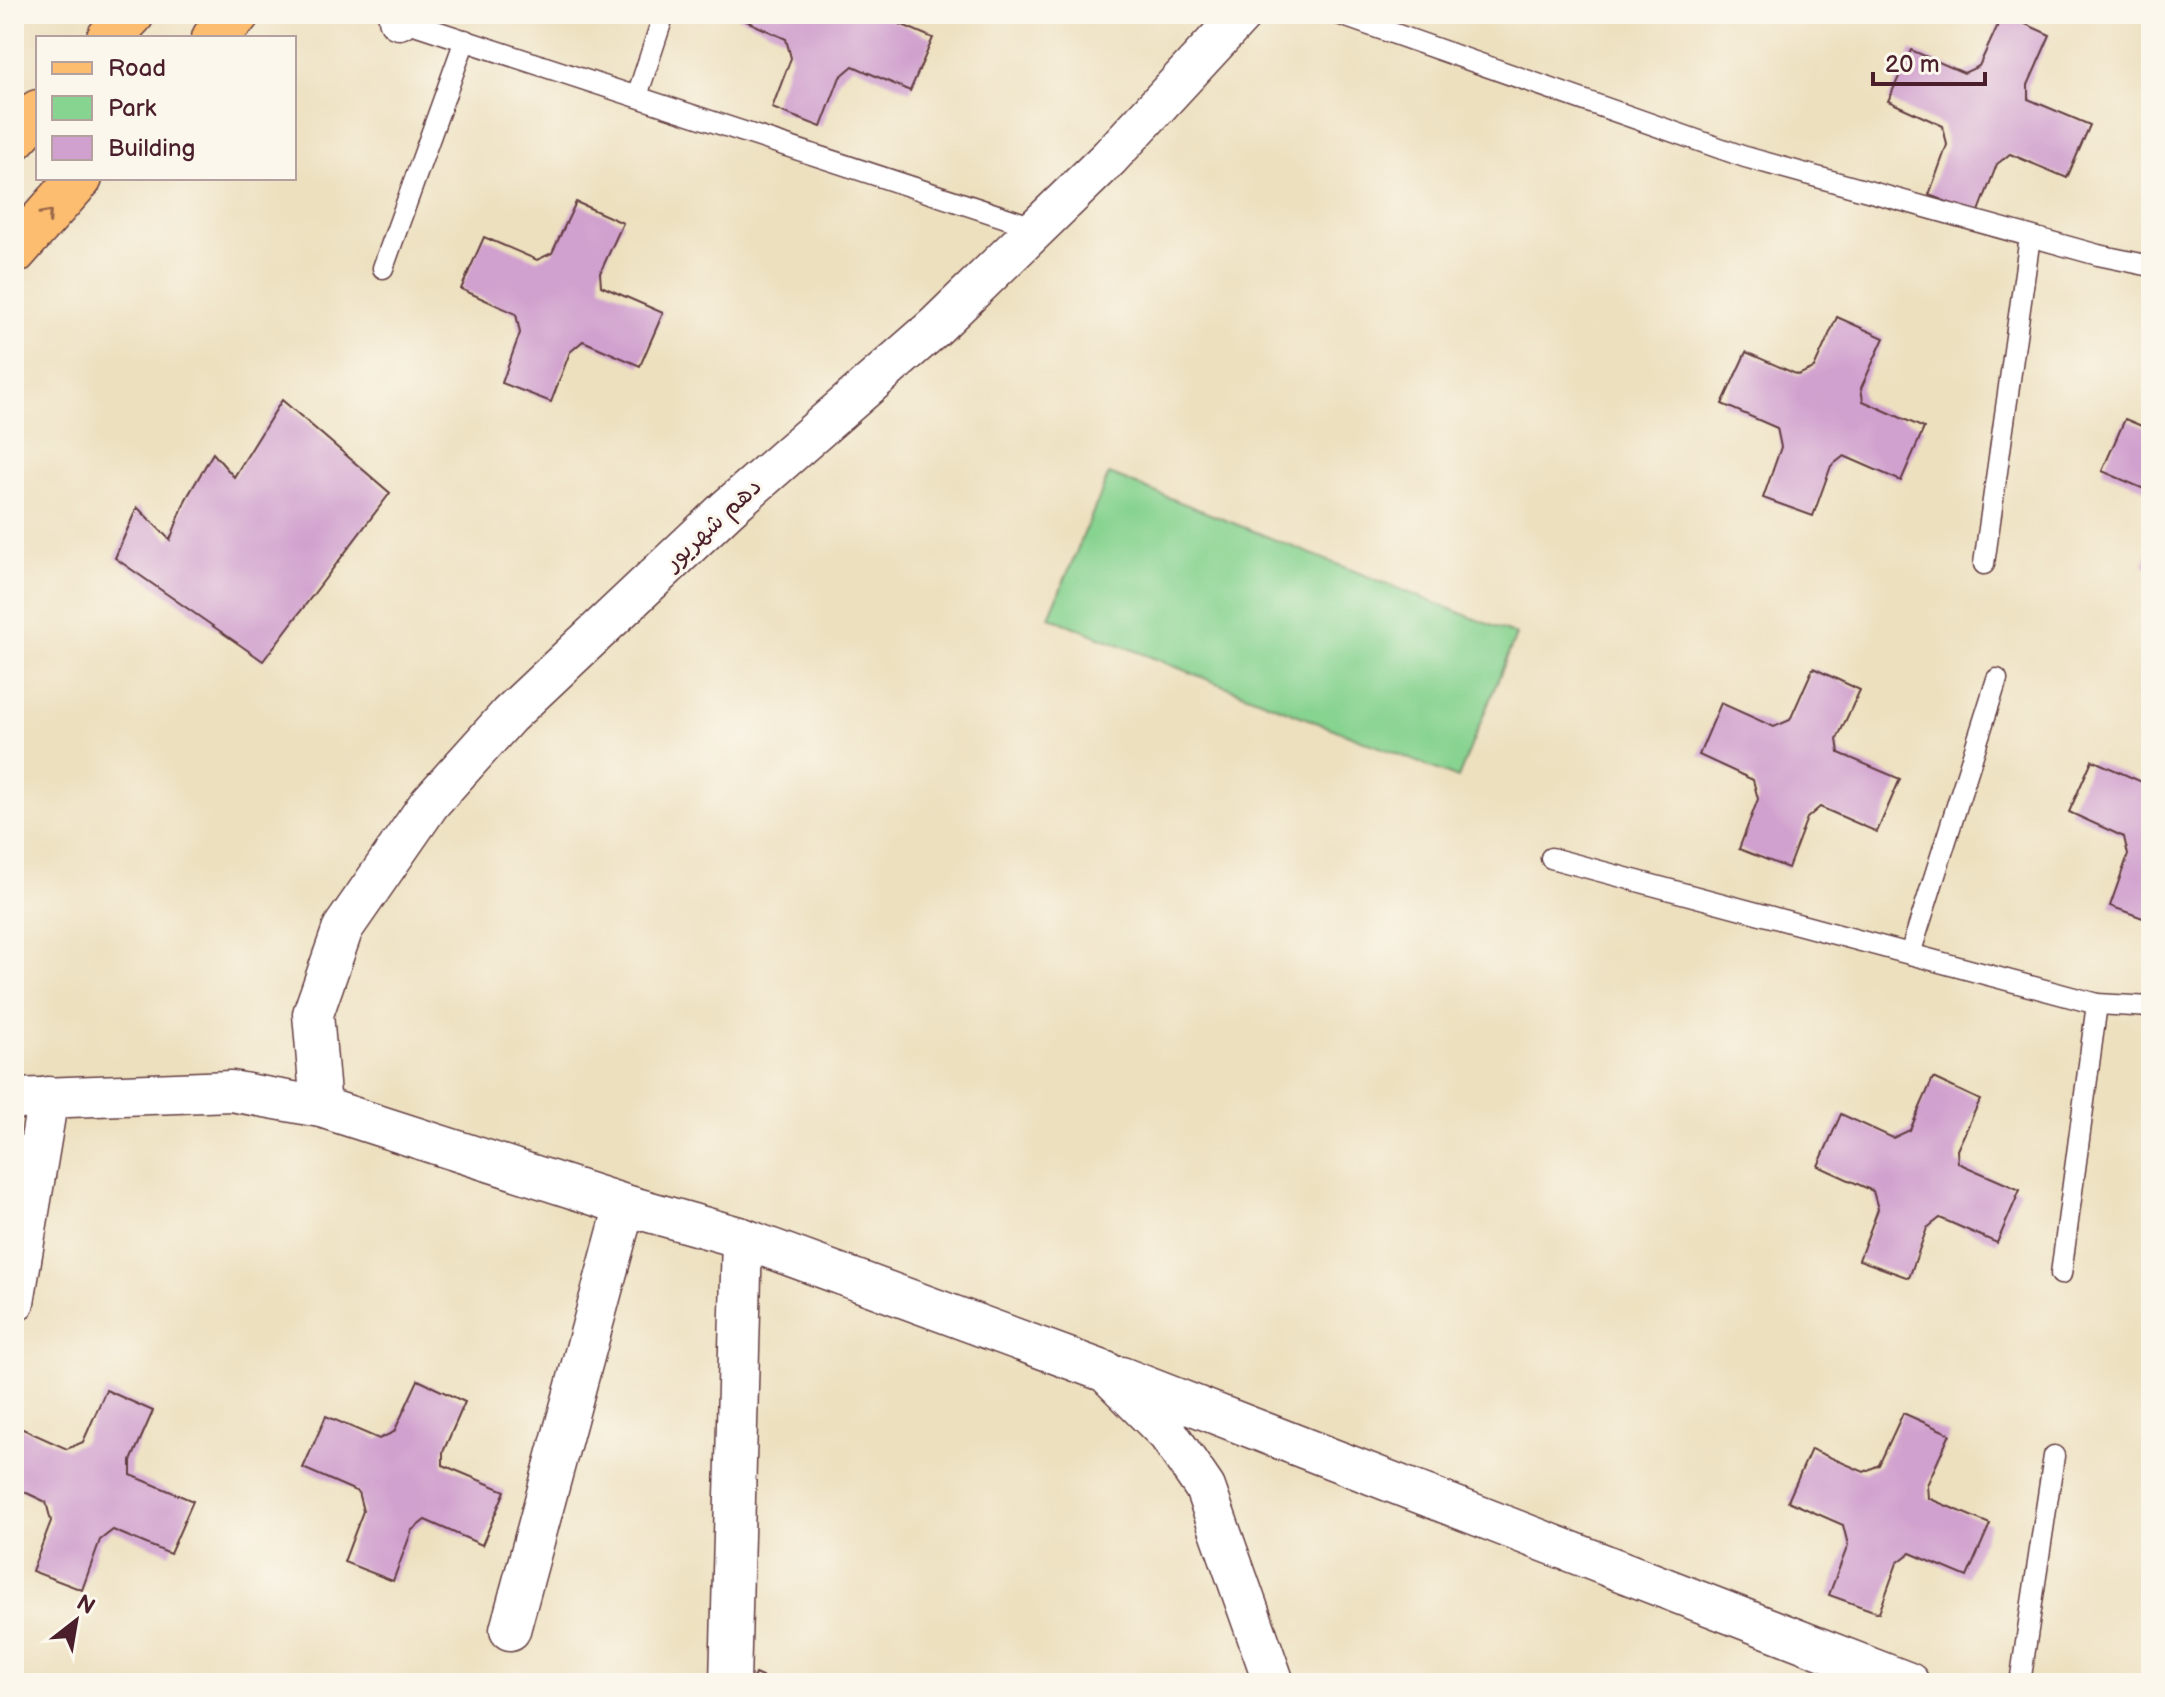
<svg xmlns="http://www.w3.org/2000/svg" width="2165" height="1697" font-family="'Balsamiq Sans','Playpen Sans Arabic',sans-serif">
	<rect width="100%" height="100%" fill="#fbf7ec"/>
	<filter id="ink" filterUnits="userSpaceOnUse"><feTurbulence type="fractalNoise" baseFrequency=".0125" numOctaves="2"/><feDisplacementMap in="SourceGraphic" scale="16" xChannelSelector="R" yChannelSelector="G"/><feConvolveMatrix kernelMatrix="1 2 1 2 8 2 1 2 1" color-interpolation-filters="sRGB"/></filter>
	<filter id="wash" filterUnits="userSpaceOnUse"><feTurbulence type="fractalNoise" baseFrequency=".006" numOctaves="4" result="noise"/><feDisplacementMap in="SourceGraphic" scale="32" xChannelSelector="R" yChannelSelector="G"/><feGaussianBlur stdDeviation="1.8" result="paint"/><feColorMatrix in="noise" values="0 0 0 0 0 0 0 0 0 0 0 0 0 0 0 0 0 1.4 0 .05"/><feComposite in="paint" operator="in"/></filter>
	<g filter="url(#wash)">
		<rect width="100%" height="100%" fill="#ede0bf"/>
		<path fill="#87d390" stroke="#68795e" stroke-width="2" d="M1109,474L1516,635L1458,778L1049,617Z"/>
		<g id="blocks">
			<g fill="#d0a0ce">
				<path d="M731,14H877L933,38L910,91L853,66L840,77L821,127L772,108L791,58L786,39Z"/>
				<path d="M2003,14L2050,35L2028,85V99L2090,125L2067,178L2010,154L1997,164L1978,214L1929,195L1947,145L1943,126L1888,101L1911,50L1964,73L1979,66Z"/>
				<path d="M576,202L623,223L600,273L601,286L663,313L640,366L583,341L570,352L551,402L502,383L520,333L516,314L461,289L484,237L537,260L552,253Z"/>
				<path d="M1837,317L1884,338L1861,388L1863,401L1924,428L1901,481L1844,456L1831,466L1813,516L1763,498L1781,447L1777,428L1722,404L1746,352L1798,375L1814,368Z"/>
				<path d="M282,400L390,493L263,661L115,558L137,507L170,540L186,499L213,453L234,477Z"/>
				<path d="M2125,419L2151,430V492L2102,471Z"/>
				<path d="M2151,543V568L2143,565Z"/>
				<path d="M1813,668L1860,690L1837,739L1839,753L1900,779L1877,832L1820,807L1807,818L1788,868L1739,849L1758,799L1753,780L1699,755L1721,703L1774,727L1790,720Z"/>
				<path d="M2092,760L2144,783L2151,780V921L2110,906L2128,855L2124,837L2069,812Z"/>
				<path d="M1933,1078L1980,1100L1957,1150L1958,1163L2020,1190L1997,1243L1940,1218L1927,1228L1909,1278L1859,1260L1878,1209L1873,1191L1818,1166L1841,1114L1893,1138L1910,1130Z"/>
				<path d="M418,1380L465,1402L443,1452V1465L505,1491L482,1545L425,1520L412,1530L393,1581L344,1562L363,1511L358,1492L303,1468L326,1416L379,1439L394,1432Z"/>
				<path d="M106,1390L153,1411L131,1461V1475L193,1501L170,1554L113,1530L100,1540L82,1590L32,1571L51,1521L46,1502L14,1487V1425L67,1449L83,1442Z"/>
				<path d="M1903,1413L1950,1434L1927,1485L1928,1498L1990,1524L1967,1577L1910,1553L1897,1563L1879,1613L1829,1595L1848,1545L1843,1525L1788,1501L1811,1449L1864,1472L1879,1465Z"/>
				<path d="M755,1674L775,1683H751Z"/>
			</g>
		</g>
	</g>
	<g filter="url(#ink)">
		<use href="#blocks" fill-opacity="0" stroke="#623c41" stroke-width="2"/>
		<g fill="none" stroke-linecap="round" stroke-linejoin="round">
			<defs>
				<g id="service">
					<path d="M1338,14L1745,157L2098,255L2151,266"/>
					<path d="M399,19L1037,228"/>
					<path d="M637,96L664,14"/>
					<path d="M383,268L465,40"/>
					<path d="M1984,564L2030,237"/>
					<path d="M1551,858L2097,1004L2151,1007"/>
					<path d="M1910,954L1997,679"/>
					<path d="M2061,1274L2097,1004"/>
					<path d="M2020,1683L2054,1456"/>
				</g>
				<g id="minor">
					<path d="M399,19L404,14"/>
					<path d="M14,1099L231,1091L321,1107L625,1205L742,1238L1106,1372L1168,1434L1205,1488L1274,1683"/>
					<path d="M321,1107L313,1014L343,928L429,804L509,715L727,509L935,327L1109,158L1242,14"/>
					<path d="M14,1302L48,1097"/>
					<path d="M1121,1377L1909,1683"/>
					<path d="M510,1630L625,1205"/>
					<path d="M730,1683L742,1238"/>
				</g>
				<g id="primary">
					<path d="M109,38L132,14"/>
					<path d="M214,38L237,14"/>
					<path d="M14,138L38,112"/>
					<path d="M14,252L80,178"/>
				</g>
			</defs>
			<use href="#service" stroke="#623c41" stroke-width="23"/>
			<use href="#minor" stroke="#623c41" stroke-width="43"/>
			<use href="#primary" stroke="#623c41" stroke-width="47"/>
			<use href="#service" stroke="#fff" stroke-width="20"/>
			<use href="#minor" stroke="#fff" stroke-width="40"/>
			<use href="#primary" stroke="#fcbd6f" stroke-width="44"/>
		</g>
		<defs><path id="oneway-chevron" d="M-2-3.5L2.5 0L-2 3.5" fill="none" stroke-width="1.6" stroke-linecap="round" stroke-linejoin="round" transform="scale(2)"/></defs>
		<use stroke="#9a664a" href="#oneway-chevron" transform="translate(47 215) rotate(-48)"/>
	</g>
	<g text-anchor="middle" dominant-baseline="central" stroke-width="6" stroke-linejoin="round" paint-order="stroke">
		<g font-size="24" fill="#4a1f2b" stroke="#fbf7ec">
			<text transform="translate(713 524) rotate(-43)">دهم شهریور</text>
		</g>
	</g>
	<rect width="2165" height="1697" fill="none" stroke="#fbf7ec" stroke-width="48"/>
	<rect x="36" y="36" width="260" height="144" fill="#fbf7ec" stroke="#b4a19f" stroke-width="2"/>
	<rect x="52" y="62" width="40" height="12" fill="#fcbd6f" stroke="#b4a19f" stroke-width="2"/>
	<text x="108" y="76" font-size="24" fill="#4a1f2b">Road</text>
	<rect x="52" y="96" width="40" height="24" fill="#87d390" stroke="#b4a19f" stroke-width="2"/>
	<text x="108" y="116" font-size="24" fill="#4a1f2b">Park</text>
	<rect x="52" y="136" width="40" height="24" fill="#d0a0ce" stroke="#b4a19f" stroke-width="2"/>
	<text x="108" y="156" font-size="24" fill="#4a1f2b">Building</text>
	<g transform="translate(76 1621) rotate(31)" stroke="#fbf7ec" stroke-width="6" paint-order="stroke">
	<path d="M0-6L14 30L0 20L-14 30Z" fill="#4a1f2b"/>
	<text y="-12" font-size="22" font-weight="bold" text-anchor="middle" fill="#4a1f2b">N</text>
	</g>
	<path d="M1873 72v12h112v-12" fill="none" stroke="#4a1f2b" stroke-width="4"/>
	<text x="1885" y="72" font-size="24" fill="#4a1f2b" stroke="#fbf7ec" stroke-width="6" paint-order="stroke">20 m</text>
</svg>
